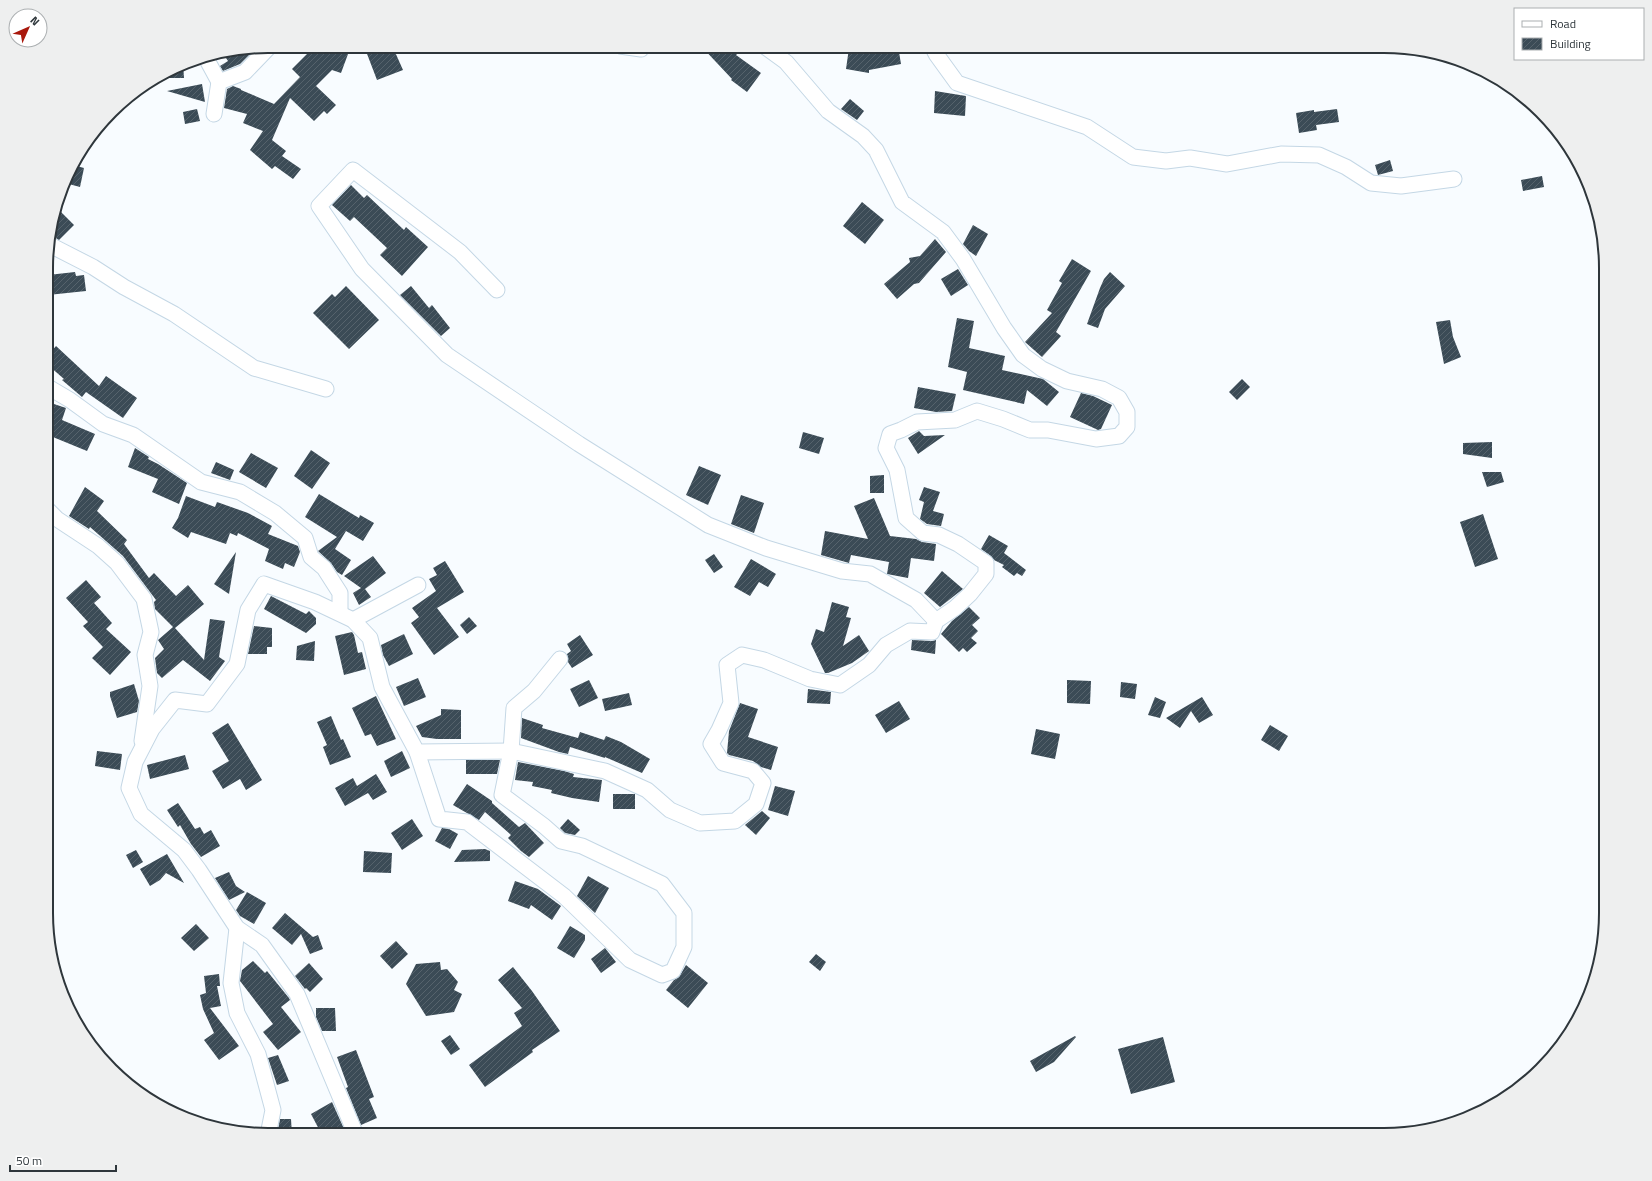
<svg xmlns="http://www.w3.org/2000/svg" width="1652" height="1181" font-family="'Titillium Web',sans-serif">
	<defs>
		<pattern id="building-hatch" width="6" height="6" patternUnits="userSpaceOnUse"><rect width="6" height="6" fill="#3b4b56"/><path d="M-1 1l2-2M0 6l6-6M5 7l2-2" fill="none" stroke="#56636c"/></pattern>
	</defs>
	<rect width="100%" height="100%" fill="#f8fcff"/>
	<g fill="url(#building-hatch)">
		<path d="M315,46H351L341,73L332,70L316,86L336,105L327,114L324,111L314,121L290,98L272,140L286,151L282,156L301,169L293,179L275,166L272,169L250,150L263,131L243,123L247,114L224,108L227,89L233,86L241,89V90L274,104L300,77L292,69Z"/>
		<path d="M364,46H387L389,54L395,52L403,70L377,80Z"/>
		<path d="M701,46H733L739,52L736,55L761,73L747,92L731,80L732,79Z"/>
		<path d="M888,46H898L901,64L869,70V73L846,69L849,48L866,50Z"/>
		<path d="M248,50L250,54L240,64L223,71L220,66L228,61L224,55Z"/>
		<path d="M183,63L184,78H158L176,68Z"/>
		<path d="M202,84L205,102L167,91Z"/>
		<path d="M935,91L966,96L965,116L934,113Z"/>
		<path d="M850,99L864,111L857,120L841,109Z"/>
		<path d="M197,109L200,121L185,124L183,112Z"/>
		<path d="M1337,109L1339,122L1316,125L1317,130L1299,133L1296,113L1314,110V112Z"/>
		<path d="M1390,160L1393,171L1378,175L1375,165Z"/>
		<path d="M73,165L84,168L80,187L65,183L69,170Z"/>
		<path d="M1542,176L1544,187L1523,191L1521,180Z"/>
		<path d="M351,185L364,198L367,195L404,230L406,227L428,247L402,276L380,255L387,248L354,217L350,221L332,205Z"/>
		<path d="M862,202L884,220L865,244L843,226Z"/>
		<path d="M57,208L74,225L59,240L49,234Z"/>
		<path d="M973,225L988,234L976,256L969,251L963,244Z"/>
		<path d="M935,239L946,252L919,283L914,284L897,299L884,284L910,262L909,258L920,256Z"/>
		<path d="M1072,259L1091,271L1056,332L1061,336L1042,357L1025,342L1052,313L1047,310L1062,283L1059,281Z"/>
		<path d="M958,269L968,285L951,296L941,279Z"/>
		<path d="M75,272L76,276L84,275L86,291L48,295V275Z"/>
		<path d="M1110,272L1125,286L1105,309L1098,328L1087,324L1100,288L1104,279Z"/>
		<path d="M346,286L379,320L349,349L313,313L332,294L335,297Z"/>
		<path d="M411,286L429,308L432,305L450,328L441,336L400,295Z"/>
		<path d="M957,318L974,321L969,348L1005,356L1002,370L1043,379L1059,392L1047,406L1027,390L1024,404L963,390L967,372L948,367Z"/>
		<path d="M1450,320L1453,337L1461,357L1444,364L1436,322Z"/>
		<path d="M56,346L99,386L106,376L137,398L123,418L86,392L82,397L62,380L64,379L48,365V355Z"/>
		<path d="M1242,379L1250,387L1237,400L1229,392Z"/>
		<path d="M918,387L956,394L952,411L936,412L914,408Z"/>
		<path d="M1081,393L1093,396L1112,405L1101,429L1098,430L1070,417Z"/>
		<path d="M48,402L66,408L62,420L95,434L87,451L48,435Z"/>
		<path d="M919,431L924,436L945,435L918,454L908,438Z"/>
		<path d="M803,432L824,438L819,454L799,448Z"/>
		<path d="M1492,442V458L1463,454V443Z"/>
		<path d="M135,448L149,457L148,459L158,464L187,483L179,504L152,492L158,479L128,467Z"/>
		<path d="M311,450L330,463L312,489L294,476Z"/>
		<path d="M251,453L278,468L266,488L239,472Z"/>
		<path d="M216,462L234,470L230,480L211,473Z"/>
		<path d="M699,466L721,475L708,505L686,495Z"/>
		<path d="M1482,472H1501L1504,482L1487,487Z"/>
		<path d="M884,475V493H870V476Z"/>
		<path d="M85,487L104,501L97,511L127,540L124,544L149,578L154,573L176,596L188,585L204,604L175,628L204,660L210,619L225,621L219,657L225,661L210,681L183,660L162,678L157,673L155,658L164,649L158,640L173,627L155,609L154,602L156,600L123,556L90,527L89,529L69,516Z"/>
		<path d="M924,487L940,492L933,511L944,514L941,526L927,524L920,519L924,502L919,500Z"/>
		<path d="M319,494L359,518L360,515L374,523L363,541L346,531L335,549L351,560L342,575L337,572L331,563L318,551L337,537L305,517Z"/>
		<path d="M741,495L764,503L754,533L731,524Z"/>
		<path d="M186,496L215,507L217,502L248,513L272,526L268,534L298,546L300,552L294,567L285,563L283,569L265,561L269,549L238,533L237,536L230,533L226,544L191,532L188,538L172,528L178,518Z"/>
		<path d="M874,498L890,536L916,539L922,542L936,544L934,561L911,558L908,578L887,574L889,562L851,555L849,563L821,555L825,531L868,539L854,506Z"/>
		<path d="M1483,514L1498,559L1475,567L1460,522Z"/>
		<path d="M989,535L1008,546L1004,553L1026,570L1022,576L1017,573L1014,576L1002,567L1004,565L994,560L991,556L981,549Z"/>
		<path d="M236,552L229,594L214,584Z"/>
		<path d="M714,554L723,567L714,573L705,560Z"/>
		<path d="M373,556L386,573L365,589L371,597L359,605L353,593L361,588L344,576Z"/>
		<path d="M751,559L776,574L768,587L759,582L750,596L734,587Z"/>
		<path d="M445,561L464,592L437,608L459,637L434,655L411,623L419,617L412,608L436,591L429,579L437,575L433,568Z"/>
		<path d="M942,571L963,589L940,607L924,593Z"/>
		<path d="M86,580L101,597L94,603L112,623L106,629L131,652L110,675L92,658L103,647L83,626L88,622L66,598Z"/>
		<path d="M271,596L306,614L309,611L316,618V624L306,633L264,609Z"/>
		<path d="M832,602L849,607L846,617L851,618L843,646L859,635L869,651L852,663L828,673H825L811,644L816,629L824,632Z"/>
		<path d="M969,607L980,618L972,625L978,631L971,638L977,643L967,652L963,648L959,652L941,634L952,621Z"/>
		<path d="M469,617L477,626L467,634L460,625Z"/>
		<path d="M254,626L272,628V647H267V654H248Z"/>
		<path d="M352,632L354,635L358,653L362,652L366,669L344,675L335,636Z"/>
		<path d="M404,634L413,654L389,666L383,655L381,645Z"/>
		<path d="M580,635L593,655L572,668L568,662L567,654L571,651L567,644Z"/>
		<path d="M912,640L932,641L936,640L935,654L911,650Z"/>
		<path d="M315,641L314,661L296,660L297,646Z"/>
		<path d="M418,678L426,697L404,706L396,687Z"/>
		<path d="M589,680L598,698L579,707L570,689Z"/>
		<path d="M1067,680L1091,681L1090,704L1067,703Z"/>
		<path d="M1121,682L1137,684L1135,699L1120,697Z"/>
		<path d="M134,684L139,701L137,712L117,718L110,696V692Z"/>
		<path d="M808,689L831,692L830,704L807,703Z"/>
		<path d="M629,693L632,705L605,711L602,699Z"/>
		<path d="M376,696L396,739L377,746L371,734L365,736L352,708Z"/>
		<path d="M1155,697L1166,702L1160,718L1148,715Z"/>
		<path d="M1202,697L1213,715L1199,723L1191,711L1180,728L1166,718Z"/>
		<path d="M899,701L910,719L886,733L875,715Z"/>
		<path d="M740,703L758,709L748,737L778,747L771,770L761,767L753,761L729,755L727,753L729,731Z"/>
		<path d="M441,709L461,710V739H437L422,737L416,726L441,715Z"/>
		<path d="M331,716L341,740L343,739L351,757L330,765L323,747L327,745L317,722Z"/>
		<path d="M522,718L543,725L542,728L578,738L580,732L604,740L606,736L621,742L650,759L642,773L605,757V758L570,747L568,754L559,752L521,738Z"/>
		<path d="M228,723L262,780L246,790L240,779L223,789L212,771L229,761L212,733Z"/>
		<path d="M1270,725L1288,736L1279,751L1261,740Z"/>
		<path d="M1036,729L1060,734L1055,759L1031,754Z"/>
		<path d="M97,751L122,754L120,770L95,766Z"/>
		<path d="M402,751L410,768L391,777L384,761Z"/>
		<path d="M185,755L189,769L150,779L147,765Z"/>
		<path d="M466,760H500L497,774H466Z"/>
		<path d="M518,762L564,771L574,774L573,777L602,780L599,802L572,798L551,793L552,790L532,786L533,782L515,780Z"/>
		<path d="M376,774L387,792L373,800L368,793L345,806L335,788L353,778L357,786Z"/>
		<path d="M467,784L492,801V803L519,827L525,823L544,843L529,857L521,851L508,838L511,835L485,812L479,820L453,805Z"/>
		<path d="M775,786L795,791L788,816L768,810Z"/>
		<rect x="613" y="794" width="22" height="15"/>
		<path d="M178,803L195,829L200,827L204,834L211,830L220,846L201,857L191,844L180,825L178,827L167,810Z"/>
		<path d="M762,811L770,818L756,835L745,825Z"/>
		<path d="M412,819L423,836L402,850L391,833Z"/>
		<path d="M568,819L580,830L575,835L565,833L560,828Z"/>
		<path d="M442,828L449,829L458,834L450,849L435,841Z"/>
		<path d="M485,849L490,851V861L454,862L462,850Z"/>
		<path d="M136,850L143,862L133,868L126,855Z"/>
		<path d="M364,851L392,853L391,873L363,872Z"/>
		<path d="M167,854L184,883L166,873L160,880L150,886L140,869Z"/>
		<path d="M229,872L236,886L245,892L229,900L215,878Z"/>
		<path d="M588,876L609,888L595,913L577,896Z"/>
		<path d="M515,881L538,889L561,906L552,920L531,905L529,909L508,901Z"/>
		<path d="M247,892L266,903L254,924L240,916L236,910Z"/>
		<path d="M285,913L313,937L318,935L323,949L310,954L301,934L292,945L272,928Z"/>
		<path d="M196,924L209,938L194,951L181,938Z"/>
		<path d="M570,926L585,935V940L574,958L557,948Z"/>
		<path d="M396,941L408,954L392,969L380,956Z"/>
		<path d="M605,948L616,962L601,973L591,959Z"/>
		<path d="M816,954L826,962L820,971L809,962Z"/>
		<path d="M253,961L265,973L267,971L289,998L290,1000L281,1007L301,1032L278,1050L263,1032L273,1024L240,981L242,970Z"/>
		<path d="M440,962L441,970L447,969L458,982L454,990L462,994L454,1012L426,1016L406,984L416,964Z"/>
		<path d="M309,963L323,979L310,992L306,988L305,989L295,976Z"/>
		<path d="M686,965L708,983L688,1008L666,990L674,980L679,977Z"/>
		<path d="M513,967L532,991L560,1031L532,1050L533,1052L485,1087L469,1065L522,1026L514,1013L522,1008L498,980Z"/>
		<path d="M219,974L220,986H217L221,1006L210,1008L239,1046L219,1060L204,1040L214,1033L203,1009L200,995L206,993L204,976Z"/>
		<path d="M316,1008H335L336,1031H322L316,1017Z"/>
		<path d="M450,1035L460,1049L451,1055L441,1041Z"/>
		<path d="M1075,1036L1076,1037L1054,1062L1036,1072L1030,1061Z"/>
		<path d="M1163,1037L1175,1082L1131,1094L1118,1049Z"/>
		<path d="M356,1050L374,1097L369,1099L377,1118L361,1125L346,1088L348,1087L337,1057Z"/>
		<path d="M278,1055L289,1081L277,1085L268,1058Z"/>
		<path d="M332,1102L345,1131L336,1135H322L311,1114Z"/>
		<path d="M280,1119H291L292,1135H277Z"/>
	</g>
	<g fill="none" stroke-linecap="round" stroke-linejoin="round">
		<defs>
			<g id="street">
				<path d="M620,46L641,49L643,46"/>
				<path d="M932,46L936,54L957,83L1087,127L1133,157L1166,161L1190,158L1227,164L1281,154L1319,155L1346,167L1371,183L1401,186L1454,179"/>
				<path d="M206,58L219,82"/>
				<path d="M214,114L219,82L245,72L270,46"/>
				<path d="M48,244L93,267L124,287L174,314L254,368L326,389"/>
				<path d="M497,290L460,252L353,170L319,206L362,269L447,355L579,444L708,525L766,548L842,571L870,574L916,600L936,621"/>
				<path d="M48,387L70,400L103,424L133,435L201,482L240,492L275,513L305,538L311,557L324,568L340,593V613"/>
				<path d="M48,510L57,519L98,546L117,563L144,599L151,632L145,655L150,686L142,741"/>
				<path d="M353,620L418,585"/>
				<path d="M417,752L439,819L467,822L564,896L630,960L662,975L673,971L684,947V913L662,884L582,846L561,841L544,826L502,795L511,751L514,708L534,691L560,659"/>
				<path d="M237,928L231,983L237,1013L258,1054L273,1110L268,1135"/>
				<path d="M356,1135L297,994L262,945L237,928L199,870L184,850L141,814L129,788L135,762L152,729L175,700L207,704L237,664L248,610L264,584L315,602L353,620L370,638L382,687L417,752L511,751L605,771L647,790L670,810L700,823L735,821L756,804L763,783L753,771L723,763L711,744L719,730L731,703L727,665L742,655L764,660L810,679L840,685L869,665L886,645L910,631L932,632L936,621L955,608L970,594L986,574V563L958,544L939,535L923,533L906,518L897,470L886,448L890,434L901,430L917,422L955,420L977,411L1003,419L1030,430H1048L1096,439L1119,436L1127,427V412L1119,398L1102,389L1067,381L1042,369L1023,355L1004,328L963,259L943,232L902,202L876,150L863,136L828,111L786,62L764,46"/>
			</g>
		</defs>
		<use href="#street" stroke="#c4d7e5" stroke-width="17"/>
		<use href="#street" stroke="#fff" stroke-width="15"/>
	</g>
	<path d="M0 0H1652V1181H0ZM268 53H1384A215 215 0 0 1 1599 268V913A215 215 0 0 1 1384 1128H268A215 215 0 0 1 53 913V268A215 215 0 0 1 268 53Z" fill="#eeefef" fill-rule="evenodd"/>
	<path fill="none" stroke="#2e363b" stroke-width="2" d="M268 53H1384A215 215 0 0 1 1599 268V913A215 215 0 0 1 1384 1128H268A215 215 0 0 1 53 913V268A215 215 0 0 1 268 53Z"/>
	<rect x="1514" y="8" width="130" height="52" fill="#ffffff" stroke="#abafb1"/>
	<rect x="1522" y="21" width="20" height="6" fill="#ffffff" stroke="#abafb1"/>
	<text x="1550" y="28" font-size="12" fill="#2e363b">Road</text>
	<rect x="1522" y="38" width="20" height="12" fill="url(#building-hatch)" stroke="#abafb1"/>
	<text x="1550" y="48" font-size="12" fill="#2e363b">Building</text>
	<g transform="translate(28 28) rotate(45)"><circle r="19" fill="#ffffff" stroke="#abafb1"/>
	<path d="M0-3L7 15L0 10L-7 15Z" fill="#a9180c"/>
	<text y="-6" font-size="11" font-weight="bold" text-anchor="middle" fill="#2e363b">N</text>
	</g>
	<path d="M10 1165v6h106v-6" fill="none" stroke="#2e363b" stroke-width="2"/>
	<text x="16" y="1165" font-size="12" fill="#2e363b" stroke="#ffffff" stroke-width="3" paint-order="stroke">50 m</text>
</svg>
